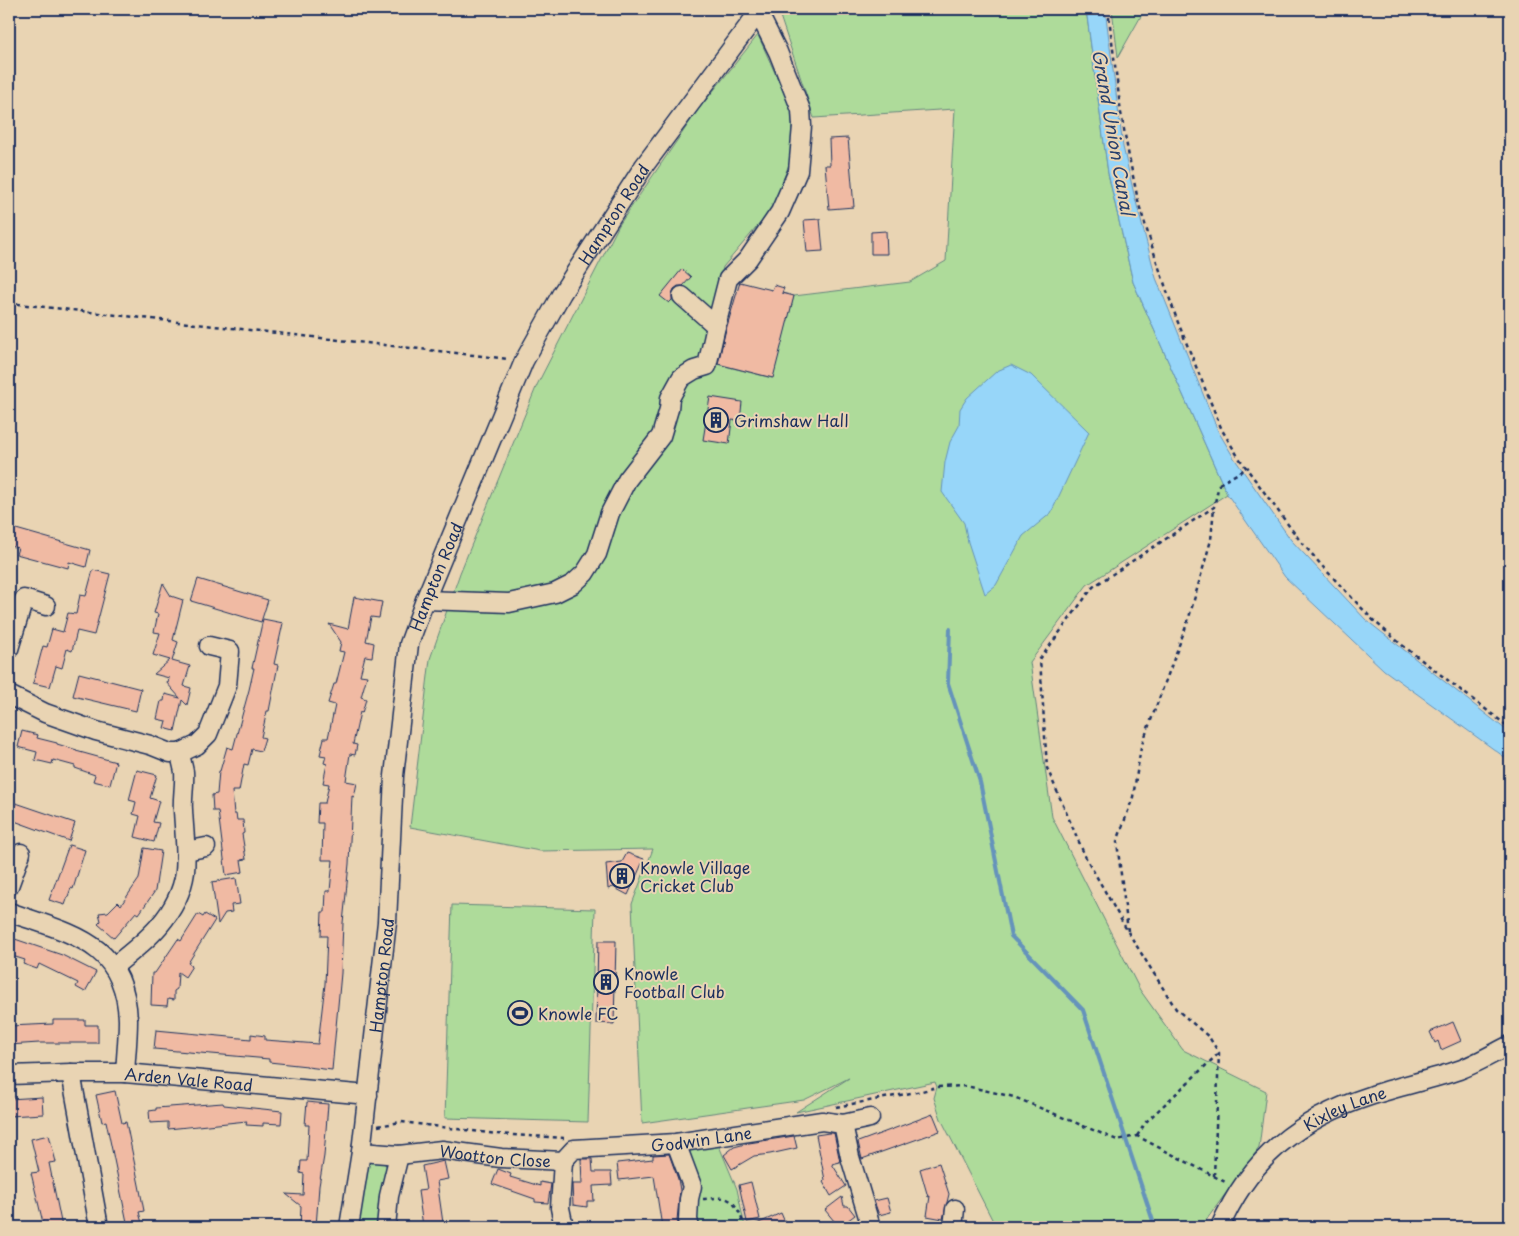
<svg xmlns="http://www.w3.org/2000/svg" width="1519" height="1236" font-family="'Playpen Sans',sans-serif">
	<rect width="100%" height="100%" fill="#e9d4b3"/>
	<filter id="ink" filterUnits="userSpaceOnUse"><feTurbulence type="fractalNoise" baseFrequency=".02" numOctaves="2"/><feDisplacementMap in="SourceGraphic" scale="10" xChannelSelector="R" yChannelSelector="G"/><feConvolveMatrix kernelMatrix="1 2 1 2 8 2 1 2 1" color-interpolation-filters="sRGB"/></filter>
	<g filter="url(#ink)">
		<g fill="#aedb9a" stroke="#64857c">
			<path d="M783,9H1086L1108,173L1133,282L1227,494L1087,585L1030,662L1052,817L1140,990L1183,1050L1266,1091L1259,1148L1207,1219L1204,1227H996L941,1119L934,1098L937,1087L935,1082L796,1112L849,1078L804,1100L642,1123L632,904L653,849L540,851L410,827L430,659L460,573L537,385L619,225L698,110L758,35L792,111L793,153L773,208L723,267L718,294L700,355L717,364L772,378L794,296L910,282L946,261L955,109L814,118L779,13Z"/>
			<path d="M1112,9H1145L1118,57Z"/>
			<path d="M452,905L595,909L588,1122L445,1118Z"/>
			<path d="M717,1141L737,1189L745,1227H695L679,1146Z"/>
			<path d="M370,1160H379L386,1165L388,1173L377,1227H354L363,1168Z"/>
		</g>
		<g fill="#97d6f9" stroke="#6593bb">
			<path d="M1086,9H1105L1123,147L1134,194L1156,278L1218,431L1234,458L1291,540L1366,620L1510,733V761L1384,670L1285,577L1227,494L1133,282L1108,173Z"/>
			<path d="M1011,365L1031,375L1089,432L1051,513L1023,536L996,585L985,594L968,542L964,523L942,492L945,462L950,442L959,426L960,409L967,398L997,371Z"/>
		</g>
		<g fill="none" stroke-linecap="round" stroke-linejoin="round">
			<path stroke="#6593bb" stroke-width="4" d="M950,629L948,683L980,782L1011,936L1083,1010L1155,1227"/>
		</g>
		<g fill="#f0baa3" stroke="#1b2f5e">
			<path d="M848,138L854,207L829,209L825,165H830L829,139Z"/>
			<path d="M820,219L823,251L807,252L804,220Z"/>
			<path d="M886,231L887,254H871V232Z"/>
			<path d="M682,269L691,277L683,286H678L674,289L672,294V300L669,303L660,296Z"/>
			<path d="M740,282L772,290L774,285L784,288L782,293L794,296L773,378L718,364L725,333Z"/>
			<path d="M710,397L742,402L740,421L732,420L729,444L703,440Z"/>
			<path d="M9,527L90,550L86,567L69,562L68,568L16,554L18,548L10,546L12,539L9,538Z"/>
			<path d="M93,570L110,574L94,635L77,631L72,651L67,649L62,668L56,666L50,687L33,683L43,646L47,647L52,629L63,632L68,613L76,614L80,595L86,596Z"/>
			<path d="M198,579L268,600L261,622L191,601Z"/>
			<path d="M163,583L171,596L183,600L173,640L178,642L172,661L190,666L184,686L191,688L187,705L182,700L175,731L164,728L166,721L157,719L161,701H164L165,694L180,698L166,682L168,683L169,678L154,674L170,660L153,655L160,633L154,632L158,614L154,613Z"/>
			<path d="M354,597L382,602L379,618L371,617L366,641L374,643L372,657L365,656L360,675L367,676L361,697L366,699L362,713L360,712L353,744L357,745L355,755L350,754L346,781L357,783L354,797L352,796L349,864L343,923L341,973L332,1070L307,1067V1066L269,1062V1059L154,1049L156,1030L251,1039V1034L265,1036V1040L318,1044L325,984L327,936H321L322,912H325L326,891H330L333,860H322L323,823H317L318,803H325L329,784L323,783L327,764L324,763L326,756L320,755L324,738H328L335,705L328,703L334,684H336L344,652L339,651L341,642L329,624L348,629Z"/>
			<path d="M263,619L283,623L274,664L278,665L269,711H267L261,737L265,738L261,751L252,749L248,765L244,764L239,791H232L234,814H236L237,820H243L244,833L242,834L246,859L241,860L243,872L226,875L218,811H213L212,795L217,794L219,771H220L227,747L233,749L238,730L249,690L254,668H252Z"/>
			<path d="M79,673L141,689L136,711L73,696Z"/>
			<path d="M22,731L38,735L37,738L57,743V744L77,750L76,751L116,762L110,785L93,781L95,775L75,768V766L53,760L52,764L35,760L37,752L18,747Z"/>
			<path d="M137,770L157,775L150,798L159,801L153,822L159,823L154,842L135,837L140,816L133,814L136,802L129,800Z"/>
			<path d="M16,803L75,823L69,841L9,819Z"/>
			<path d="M69,845L85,850L73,889L71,888L65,905L49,900Z"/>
			<path d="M144,848L161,851L155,891L139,914L136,912L114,938L98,924L101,921L99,913L108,912L118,902L121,905L139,879Z"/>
			<path d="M627,853L644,859L628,895L613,887L608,889L606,864L622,862Z"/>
			<path d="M236,878L240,904L231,905L232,912L225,913L218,924L212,882Z"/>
			<path d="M198,914L203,917L205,914L215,920L188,963L192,966L185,977L178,972L177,989L174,991V1000L168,999L167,1006L151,1005L152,973H155L178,939L181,941Z"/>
			<path d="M9,937L62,955L96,972L85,992L76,987L78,983L39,964L37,969L23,964L25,960L9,955Z"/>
			<path d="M598,941H616L614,1024L596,1023Z"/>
			<path d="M53,1020H85V1025H98V1043H39L9,1045V1026L53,1024Z"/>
			<path d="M1453,1022L1461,1041L1441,1050L1438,1041L1435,1043L1430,1032Z"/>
			<path d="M115,1091L122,1123L126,1122L139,1185L144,1211L139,1212L143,1227H128L106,1121L102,1122L96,1095Z"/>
			<path d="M42,1097L43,1114L9,1116V1099Z"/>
			<path d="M307,1102L328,1104L324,1156L319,1186L316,1227H300L301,1206L286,1194L303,1195L304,1174L300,1173L301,1161H307L309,1125H305Z"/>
			<path d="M223,1103L224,1105L282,1111L281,1124L263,1123V1126L246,1125L247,1121L168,1129V1122L150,1123L149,1111L156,1110V1108Z"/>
			<path d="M933,1114L940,1131L862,1159L858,1142Z"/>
			<path d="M829,1133H834L840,1162L832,1164L846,1186L831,1196L823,1182L825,1180L816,1135Z"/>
			<path d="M49,1135L56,1162L49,1163L62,1227H44L31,1173L39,1172L31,1139Z"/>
			<path d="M794,1136L797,1148L770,1154L754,1156L732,1169L724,1155L734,1147L749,1143Z"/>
			<path d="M669,1154L678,1179L680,1190L677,1220L679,1227H662L654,1176L619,1180L617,1163L653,1159V1155Z"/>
			<path d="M581,1159H592L593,1172H611L612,1185L593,1186L594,1201H587V1207L573,1205L572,1184H582Z"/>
			<path d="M444,1161L448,1179L437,1181L443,1223L423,1226L418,1191L426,1190L422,1166Z"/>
			<path d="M939,1163L949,1194L943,1219L927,1216L930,1196L928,1197L920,1169Z"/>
			<path d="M498,1169L511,1174L510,1177L540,1186V1182L551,1184L548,1203L535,1202V1199L492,1184Z"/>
			<path d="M751,1182L760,1219L747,1222L739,1185Z"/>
			<path d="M842,1197L844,1206H848L855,1215L839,1227L825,1210Z"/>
			<path d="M887,1198L891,1212L879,1215L874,1201Z"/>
			<path d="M781,1213L787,1227H750Z"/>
		</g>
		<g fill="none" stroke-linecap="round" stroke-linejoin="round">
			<defs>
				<g id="minor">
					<path d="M716,326L728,279L748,259L780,212L798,171L802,126L801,110L778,52L758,12"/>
					<path d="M425,600L509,603L555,593L573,584L585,573L597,554L610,513L627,480L661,436L669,409L670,398L681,378L694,370L707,366L716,326L682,296"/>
					<path d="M9,649L24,599L46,606"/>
					<path d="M9,695L45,713L96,731L150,745L170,753H180C181,760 183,766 184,772C185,785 182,798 183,810C184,831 187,851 185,872C179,915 145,942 113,967"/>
					<path d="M180,753L197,745L208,734L227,686L230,651L209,646"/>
					<path d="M186,851L206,847"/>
					<path d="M9,886L21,853"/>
					<path d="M9,912C70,934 125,941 128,1020C128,1038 126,1056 125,1073"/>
					<path d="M71,1073L99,1227"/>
					<path id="s1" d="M9,1075L71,1073H125L368,1095"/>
					<path d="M843,1124L870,1118"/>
					<path d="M676,1143L692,1186L689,1199L688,1220L690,1227"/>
					<path id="s2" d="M361,1152L399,1155L442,1150L501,1158L563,1161"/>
					<path id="s3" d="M563,1161L574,1149L676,1143L822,1121L843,1124L850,1157L871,1227"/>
					<path d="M563,1161L560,1208L564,1227"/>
					<path id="s4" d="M349,1227L361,1152L387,922L394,776L409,644L425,600L524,361L562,293L644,166L761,9"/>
					<path d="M386,1227L389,1196L399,1155"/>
					<path d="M953,1227L955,1209"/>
					<path id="s5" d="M1220,1227C1250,1158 1299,1119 1370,1096C1399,1086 1430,1080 1459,1070C1476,1064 1494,1053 1510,1045"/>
				</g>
			</defs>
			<use href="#minor" stroke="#1b2f5e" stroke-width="21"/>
			<g stroke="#1b2f5e" stroke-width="2.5" stroke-dasharray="4 4" stroke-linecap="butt">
				<path d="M1108,9L1121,113L1129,157L1139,205L1157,262L1177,320L1222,430L1239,458L1298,538L1323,567L1373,620L1402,645L1510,728"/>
				<path d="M9,303L509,359"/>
				<path d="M1128,931L1117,842L1133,797L1141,747L1188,621L1211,540L1214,507"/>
				<path d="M836,1107L922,1091L937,1087L966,1086L1014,1097L1117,1140L1137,1136L1227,1183"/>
				<path d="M378,1126L401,1122L497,1134L564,1138"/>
				<path d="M1137,1136L1146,1122L1218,1054"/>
				<path d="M1214,1176L1219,1053L1209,1037L1176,1009L1128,932L1085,856L1047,768L1040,659L1093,587L1214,507L1219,484"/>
				<path d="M703,1199C709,1199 717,1197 724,1198C736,1200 742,1217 744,1227"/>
			</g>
			<use href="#minor" stroke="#e9d4b3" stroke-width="18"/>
			<path stroke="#1b2f5e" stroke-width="2.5" stroke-dasharray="4 4" stroke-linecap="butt" d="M1219,484L1249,467"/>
		</g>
	</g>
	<defs>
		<symbol id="building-ring" viewBox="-11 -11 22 22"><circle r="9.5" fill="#e9d4b3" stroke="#1b2f5e" stroke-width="1.5"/><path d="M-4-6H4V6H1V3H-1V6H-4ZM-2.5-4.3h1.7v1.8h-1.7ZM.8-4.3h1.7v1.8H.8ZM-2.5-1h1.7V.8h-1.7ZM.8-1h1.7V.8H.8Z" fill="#1b2f5e"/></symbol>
		<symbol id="stadium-ring" viewBox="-11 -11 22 22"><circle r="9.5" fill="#e9d4b3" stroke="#1b2f5e" stroke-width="1.5"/><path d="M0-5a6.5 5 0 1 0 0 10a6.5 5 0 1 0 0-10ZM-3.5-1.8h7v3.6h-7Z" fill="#1b2f5e"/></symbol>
	</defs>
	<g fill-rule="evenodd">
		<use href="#building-ring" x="702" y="406" width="28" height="28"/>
		<use href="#building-ring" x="608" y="862" width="28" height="28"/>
		<use href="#building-ring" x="592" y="968" width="28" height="28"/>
		<use href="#stadium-ring" x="506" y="999" width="28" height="28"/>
	</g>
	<g text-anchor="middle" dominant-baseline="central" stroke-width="4" stroke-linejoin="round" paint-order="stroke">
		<g font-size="16" fill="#1b2f5e" stroke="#e9d4b3">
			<text stroke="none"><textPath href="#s4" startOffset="1064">Hampton Road</textPath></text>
			<text stroke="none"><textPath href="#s4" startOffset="659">Hampton Road</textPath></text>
			<text stroke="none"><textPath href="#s4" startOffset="254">Hampton Road</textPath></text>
			<text stroke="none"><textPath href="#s1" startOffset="180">Arden Vale Road</textPath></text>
			<text stroke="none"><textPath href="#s5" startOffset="178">Kixley Lane</textPath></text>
			<text stroke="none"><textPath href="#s3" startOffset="144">Godwin Lane</textPath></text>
			<text stroke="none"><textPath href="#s2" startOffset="135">Wootton Close</textPath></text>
		</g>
		<g font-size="16" fill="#1b2f5e" stroke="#e9d4b3" text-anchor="start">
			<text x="734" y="420">Grimshaw Hall</text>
			<text x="640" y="867">Knowle Village<tspan x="640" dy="18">Cricket Club</tspan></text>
			<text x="624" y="973">Knowle<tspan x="624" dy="18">Football Club</tspan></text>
			<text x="538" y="1013">Knowle FC</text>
		</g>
		<g font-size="18" font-style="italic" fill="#27406e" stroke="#e9d4b3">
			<text transform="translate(1114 132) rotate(80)">Grand Union Canal</text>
		</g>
	</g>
	<rect width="1519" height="1236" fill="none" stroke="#e9d4b3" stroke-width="30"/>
	<rect x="15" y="15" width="1489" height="1206" fill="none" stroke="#1b2f5e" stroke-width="2" filter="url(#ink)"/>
</svg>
